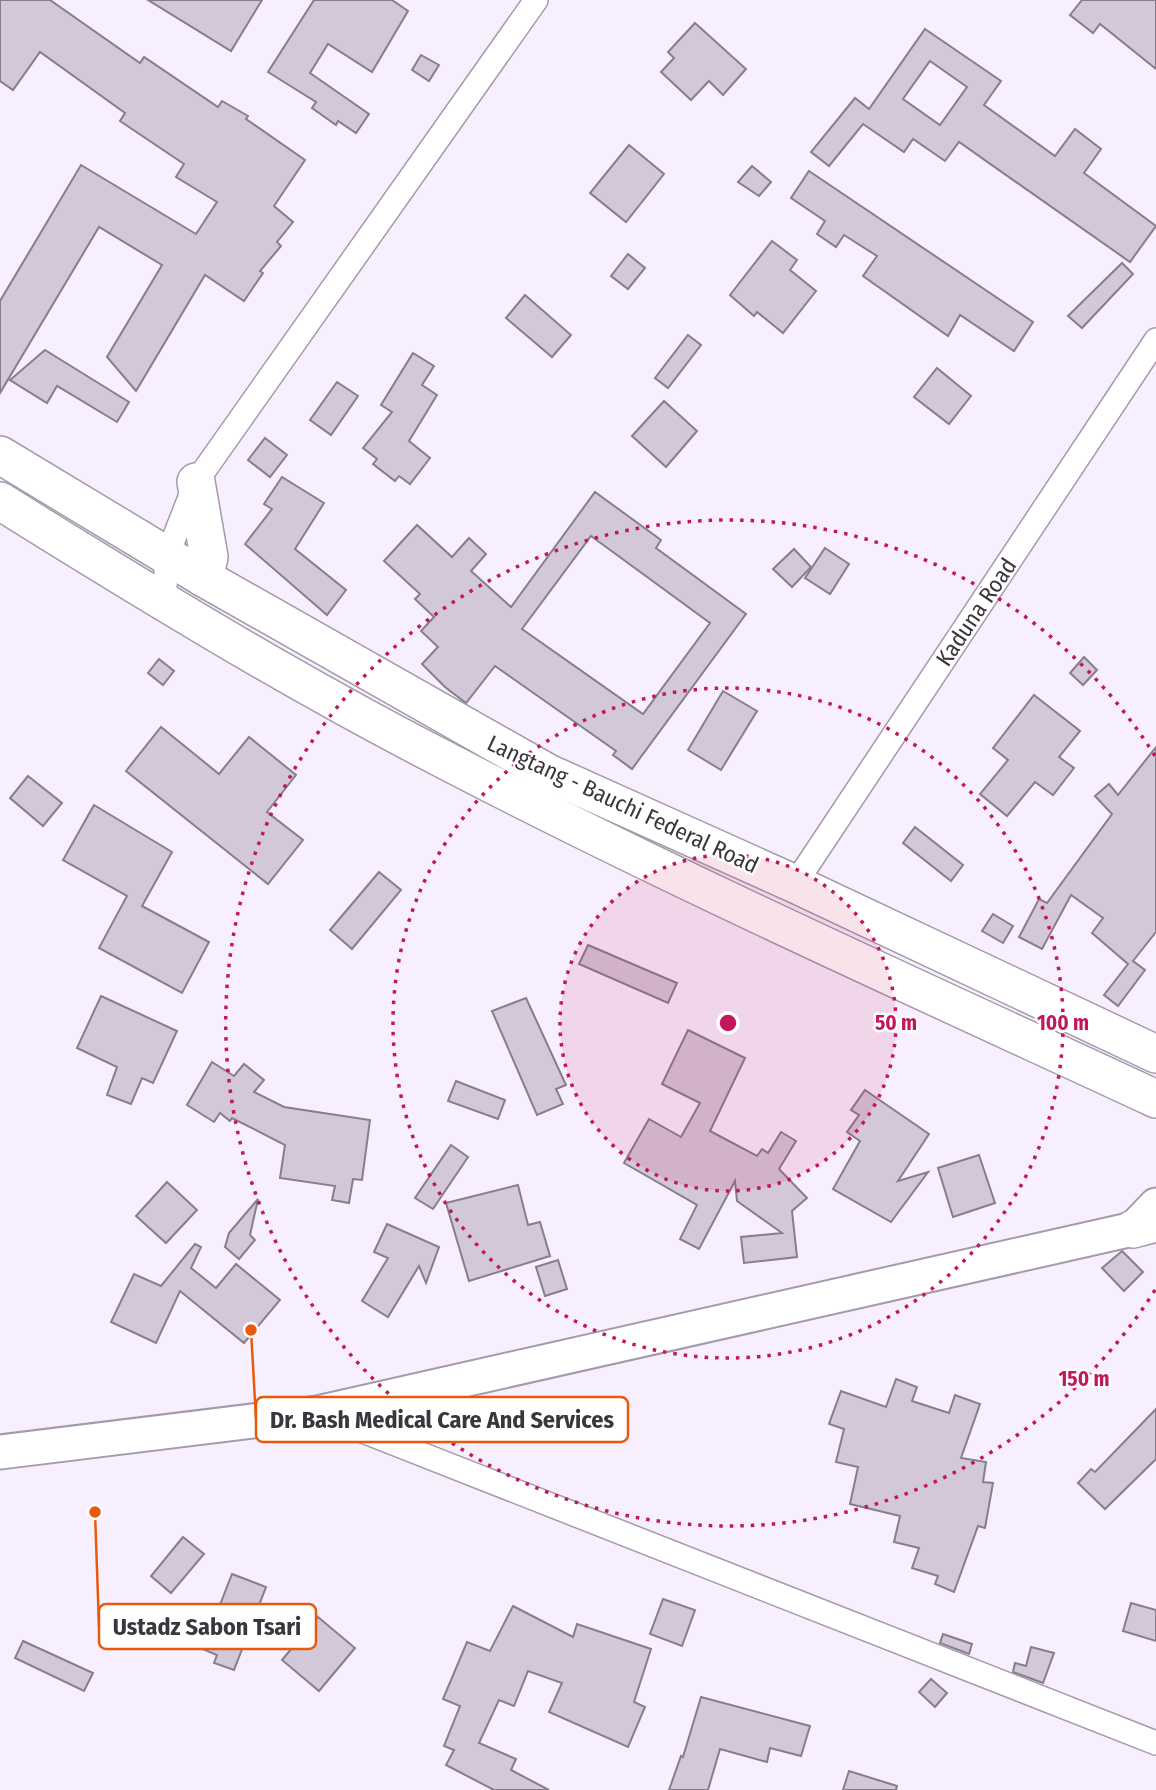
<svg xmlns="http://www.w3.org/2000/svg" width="1156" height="1790" font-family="'Fira Sans Condensed',sans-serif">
	<rect width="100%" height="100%" fill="#f8effe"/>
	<g fill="#d3c8da" stroke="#877d8d" stroke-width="2" fill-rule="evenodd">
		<path d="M0,0H50L140,63L144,57L218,107L222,101L248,116L246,119L305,160L274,206L293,222L277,242L281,246L260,271L263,273L244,301L205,275L136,391L107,357L162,265L99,227L0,393V301L81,165L196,234L217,202L176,177L184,164L120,121L125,113L40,52L13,90L0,81Z"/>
		<path d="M148,0H262L231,51Z"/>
		<path d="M314,0H392L408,11L372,72L328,44L310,73L369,114L356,133L338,121L336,125L312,108L316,102L268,72Z"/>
		<path d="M1082,0H1156V69L1100,24L1093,33L1070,15Z"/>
		<path d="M695,23L746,69L723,95L709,81L691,100L661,72L674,58L668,52Z"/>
		<path d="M925,29L1001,81L984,105L1055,156L1075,129L1101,149L1084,173L1156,226L1130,262L959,142L945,161L913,139L904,152L863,124L829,166L811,152L855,98L869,109ZM930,61L967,87L940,125L903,99Z"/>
		<path d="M421,55L439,65L429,81L412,70Z"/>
		<path d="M629,145L664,174L626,222L590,193Z"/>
		<path d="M752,166L771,182L759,196L738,182Z"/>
		<path d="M809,171L1033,322L1014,351L960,315L948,336L863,276L877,256L844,235L836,247L817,234L825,221L791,198Z"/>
		<path d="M772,241L797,260L790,270L816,291L783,333L757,312L754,316L730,295Z"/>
		<path d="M628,254L645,268L628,289L611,276Z"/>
		<path d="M1122,263L1133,274L1082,328L1068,316Z"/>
		<path d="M525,295L571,335L552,357L506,318Z"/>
		<path d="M688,335L701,345L668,388L655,378Z"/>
		<path d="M45,350L129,402L117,422L57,386L47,403L10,380Z"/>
		<path d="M413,353L434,366L422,385L437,395L409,441L430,458L410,484L399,476L395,481L373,464L377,459L363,448L392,412L381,405Z"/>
		<path d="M937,368L971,396L949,424L914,397Z"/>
		<path d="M337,382L358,396L331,435L310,420Z"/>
		<path d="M664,401L697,431L666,467L632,436Z"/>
		<path d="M265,438L287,455L270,477L248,460Z"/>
		<path d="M282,477L324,503L295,549L346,590L327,615L245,544L272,509L264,504Z"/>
		<path d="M595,492L661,540L656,548L746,614L632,769L613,755L616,751L495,666L466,703L445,687L422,664L438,647L421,631L434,617L415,599L420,594L384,561L417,525L452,557L469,538L486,554L471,571L511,607ZM591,536L710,623L643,714L522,629Z"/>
		<path d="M825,548L849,564L830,594L805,578Z"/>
		<path d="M794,549L811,567L792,587L773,569Z"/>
		<path d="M1084,657L1097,670L1083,685L1070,673Z"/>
		<path d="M159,659L174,671L163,685L148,673Z"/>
		<path d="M723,691L757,711L721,770L688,750Z"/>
		<path d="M1034,695L1080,731L1059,757L1074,768L1053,795L1035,782L1007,816L980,794L1008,760L993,748Z"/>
		<path d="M161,727L219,774L249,737L296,775L267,812L303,840L268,884L126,771Z"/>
		<path d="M1156,747V932L1133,961L1145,970L1118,1006L1104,995L1128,964L1092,933L1103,918L1071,895L1042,949L1019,937L1039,899L1047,903L1112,814L1095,796L1109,784L1118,795Z"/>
		<path d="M28,776L62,803L43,826L10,798Z"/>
		<path d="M94,805L172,852L142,906L209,942L182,993L99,948L127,896L63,860Z"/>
		<path d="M915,827L963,865L951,881L903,843Z"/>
		<path d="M379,872L401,890L352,949L330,930Z"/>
		<path d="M993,914L1013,926L1003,943L982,931Z"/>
		<path d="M588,945L677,983L668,1003L579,964Z"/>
		<path d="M101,996L177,1031L153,1083L142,1078L131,1104L107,1095L117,1067L77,1048Z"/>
		<path d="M526,998L566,1085L556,1089L563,1104L537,1115L492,1011Z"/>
		<path d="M688,1030L745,1058L710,1131L757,1156L762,1149L768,1153L781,1132L796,1141L779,1169L807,1198L792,1211L797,1257L744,1263L741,1237L782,1233L737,1201L735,1181L699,1249L680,1239L697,1205L624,1163L649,1119L681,1137L700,1103L662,1084Z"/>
		<path d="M212,1062L234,1076L244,1064L264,1080L254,1092L284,1107L370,1120L362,1180L353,1179L349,1203L332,1200L335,1186L280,1178L285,1145L232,1118L230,1121L220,1113L214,1122L187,1105Z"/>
		<path d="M456,1081L505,1100L498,1119L448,1101Z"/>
		<path d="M865,1090L929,1134L898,1181L928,1172L891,1222L833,1189L860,1141L847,1132L859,1115L851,1110Z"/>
		<path d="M451,1145L468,1157L433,1209L415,1198Z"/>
		<path d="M979,1155L995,1203L953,1217L938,1168Z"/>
		<path d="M167,1182L197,1210L166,1243L136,1216Z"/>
		<path d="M518,1185L528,1225L540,1222L550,1256L469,1281L446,1203Z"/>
		<path d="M258,1199L250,1235L255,1240L239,1259L225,1247L229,1233Z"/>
		<path d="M387,1224L439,1247L426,1283L419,1266L388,1317L362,1301L388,1258L374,1252Z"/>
		<path d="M195,1244L201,1247L191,1268L216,1288L236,1264L280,1300L244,1343L180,1291L156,1343L111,1322L134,1274L161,1286Z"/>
		<path d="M1122,1251L1143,1272L1124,1291L1102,1268Z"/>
		<path d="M558,1260L567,1289L545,1296L536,1267Z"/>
		<path d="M896,1379L917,1387L912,1401L949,1413L955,1395L980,1404L961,1458L986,1462L983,1482L993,1483L985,1528L978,1526L954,1592L935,1584L938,1576L912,1568L919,1548L894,1542L900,1516L850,1504L858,1467L836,1462L844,1429L829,1424L841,1391L886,1407Z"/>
		<path d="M1156,1409V1459L1105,1509L1078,1483L1091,1469L1095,1472Z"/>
		<path d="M183,1537L204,1554L171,1593L151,1576Z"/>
		<path d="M232,1574L266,1587L234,1670L214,1663L217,1655L181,1640L196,1606L216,1615Z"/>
		<path d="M663,1599L695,1610L682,1646L650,1634Z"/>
		<path d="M1131,1603L1156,1610V1641L1123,1631Z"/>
		<path d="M513,1606L573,1637L577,1624L651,1649L634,1702L645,1707L628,1747L549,1712L562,1683L528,1671L514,1706L499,1700L479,1743L516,1759L511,1770L549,1790H494L446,1765L454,1750L444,1746L460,1706L443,1699L467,1642L490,1651Z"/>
		<path d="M318,1617L355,1648L319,1691L282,1660Z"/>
		<path d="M943,1634L972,1644L969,1654L940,1643Z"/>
		<path d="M23,1641L93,1673L84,1691L15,1658Z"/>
		<path d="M1031,1647L1054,1653L1043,1683L1013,1672L1015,1663L1026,1666Z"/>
		<path d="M931,1679L947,1693L935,1707L919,1692Z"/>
		<path d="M701,1697L810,1726L801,1756L770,1748L767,1762L720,1749L708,1790H669L681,1756L683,1757Z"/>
		<path d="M849,1771L897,1786L896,1790H843Z"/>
	</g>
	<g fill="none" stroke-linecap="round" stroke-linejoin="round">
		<defs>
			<g id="street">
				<path d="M164,603L167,556L196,482L536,0"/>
				<path d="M795,884L1156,340"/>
				<path d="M317,1413L1156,1743"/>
			</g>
			<path id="secondary" d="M0,1452L317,1413L1133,1229L1156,1205"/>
			<g id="primary">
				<path d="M0,455L204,578L548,773L795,884L1156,1054"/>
				<path d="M196,482L209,557L204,578"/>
				<path d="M0,501C144,591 290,680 441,758C675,880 917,988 1156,1099"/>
				<path d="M1133,1229L1156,1223"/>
			</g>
		</defs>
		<use href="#street" stroke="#a59aac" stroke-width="26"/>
		<use href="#secondary" stroke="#a59aac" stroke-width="37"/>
		<use href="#primary" stroke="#a59aac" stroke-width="40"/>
		<use href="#street" stroke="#fff" stroke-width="23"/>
		<use href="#secondary" stroke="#fff" stroke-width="33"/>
		<use href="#primary" stroke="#fff" stroke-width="37"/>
	</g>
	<circle cx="728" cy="1023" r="168" fill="#c2185b" fill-opacity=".12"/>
	<g fill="none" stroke="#c2185b" stroke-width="3.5" stroke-dasharray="3.5 7">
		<circle cx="728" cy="1023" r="168"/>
		<circle cx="728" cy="1023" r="335"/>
		<path d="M1155 1290A503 503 0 1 1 1155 756"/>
	</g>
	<g text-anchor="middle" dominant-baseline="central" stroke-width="5" stroke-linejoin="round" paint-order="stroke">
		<g font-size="23" fill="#3b363e" stroke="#fff">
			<text transform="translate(976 612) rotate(-56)">Kaduna Road</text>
			<text transform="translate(623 804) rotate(25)">Langtang - Bauchi Federal Road</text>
		</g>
	</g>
	<circle cx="728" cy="1023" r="10" fill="#c2185b" stroke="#fff" stroke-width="3.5"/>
	<g font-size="21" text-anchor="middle" font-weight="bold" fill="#c2185b" stroke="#fff" stroke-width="5" stroke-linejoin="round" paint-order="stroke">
		<text x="896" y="1030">50 m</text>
		<text x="1063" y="1030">100 m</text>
		<text x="1084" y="1386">150 m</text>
	</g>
	<path fill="none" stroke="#e8590c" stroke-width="2.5" d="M251 1330L256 1419M95 1512L99 1626"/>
	<g fill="#e8590c" stroke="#fff" stroke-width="2.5">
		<circle cx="251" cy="1330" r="7"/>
		<circle cx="95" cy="1512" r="7"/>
	</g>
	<g fill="#fff" stroke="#e8590c" stroke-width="2.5">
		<rect x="256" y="1397" width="372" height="45" rx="7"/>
		<rect x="99" y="1604" width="217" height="45" rx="7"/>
	</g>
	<g font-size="24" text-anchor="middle" font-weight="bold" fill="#3b363e">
		<text x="442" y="1428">Dr. Bash Medical Care And Services</text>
		<text x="207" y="1635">Ustadz Sabon Tsari</text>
	</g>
</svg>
